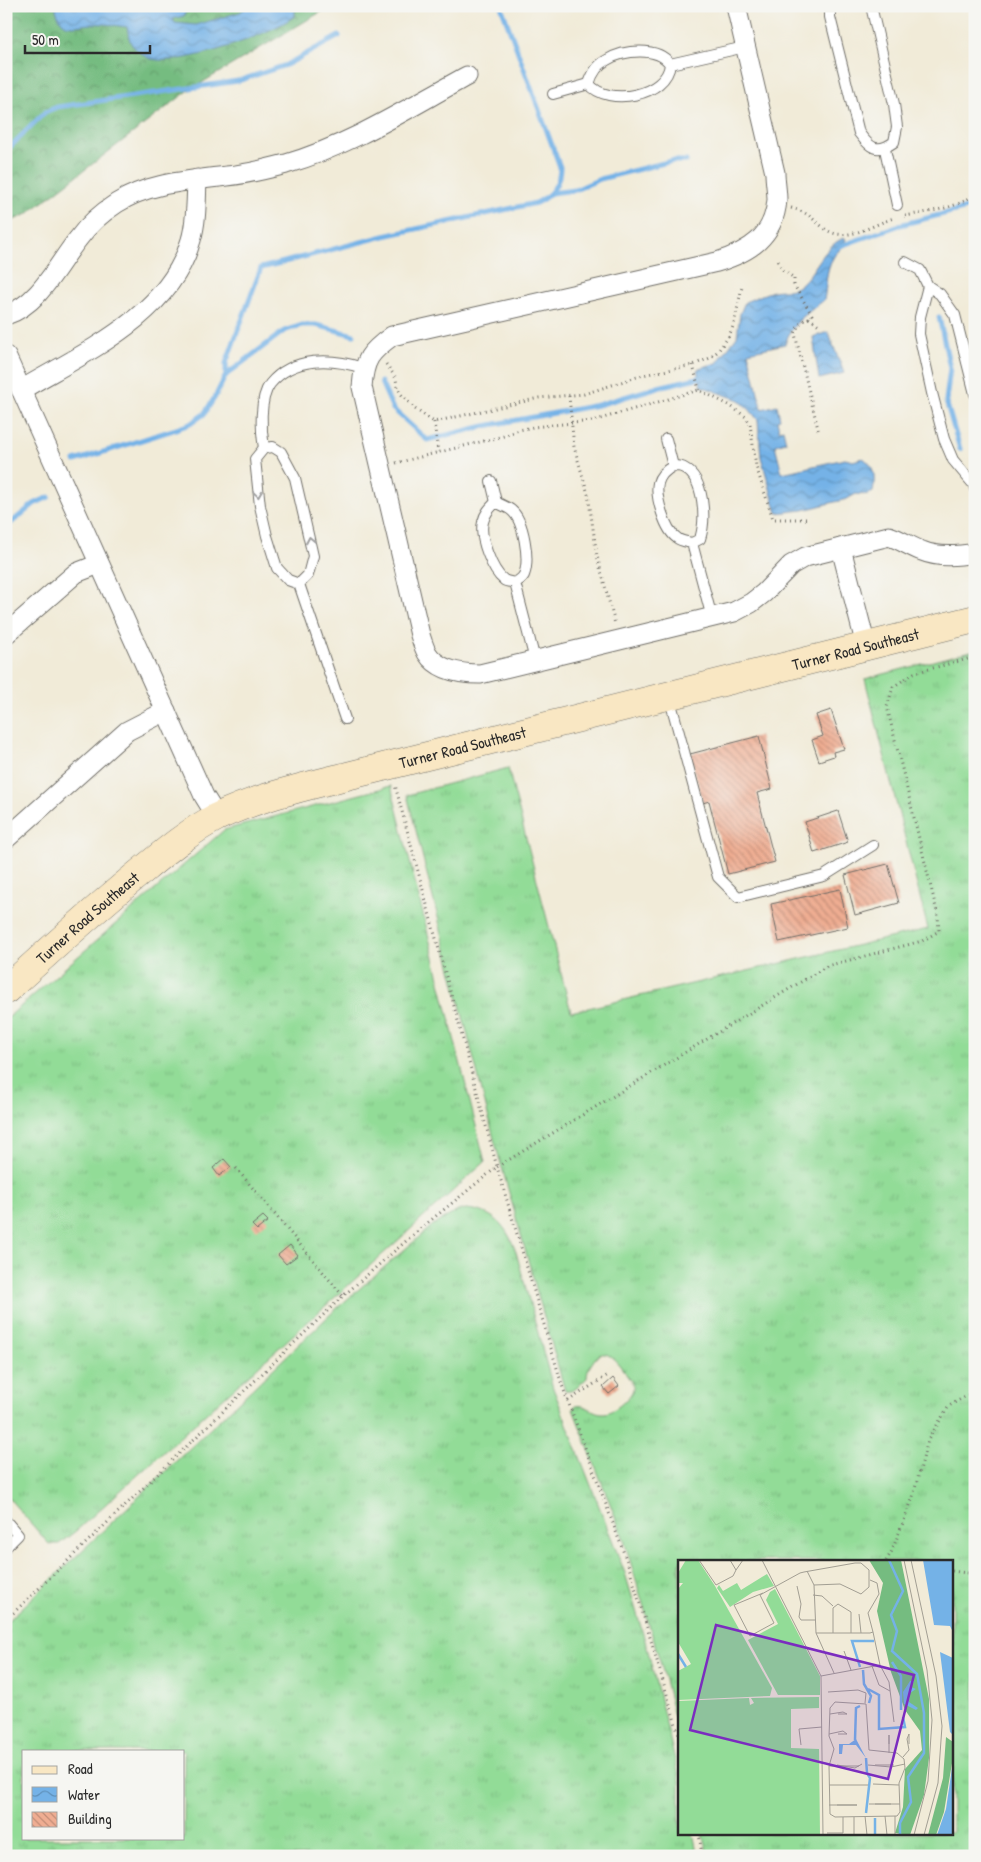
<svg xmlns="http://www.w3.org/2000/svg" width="981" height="1862" font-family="'Patrick Hand',sans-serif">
	<defs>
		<pattern id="grass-tufts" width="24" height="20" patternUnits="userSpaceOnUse" patternTransform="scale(1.25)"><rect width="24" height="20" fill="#92dc97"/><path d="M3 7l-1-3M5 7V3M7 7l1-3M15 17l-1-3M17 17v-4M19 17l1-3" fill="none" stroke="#7ebd82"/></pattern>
		<pattern id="forest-crowns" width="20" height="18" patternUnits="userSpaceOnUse" patternTransform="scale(1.25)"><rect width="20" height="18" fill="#75bc80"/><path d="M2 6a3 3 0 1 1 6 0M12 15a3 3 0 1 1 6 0" fill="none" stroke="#609969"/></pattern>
		<pattern id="water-waves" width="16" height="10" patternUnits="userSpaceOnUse" patternTransform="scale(1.25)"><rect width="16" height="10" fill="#74b2e7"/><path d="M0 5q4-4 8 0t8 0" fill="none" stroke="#5f91bb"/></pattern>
		<pattern id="building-back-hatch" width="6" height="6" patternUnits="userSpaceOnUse" patternTransform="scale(1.25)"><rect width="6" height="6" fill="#efad92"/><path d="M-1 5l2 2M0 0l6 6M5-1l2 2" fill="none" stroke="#c28d77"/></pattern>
	</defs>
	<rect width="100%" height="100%" fill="#f6f6f2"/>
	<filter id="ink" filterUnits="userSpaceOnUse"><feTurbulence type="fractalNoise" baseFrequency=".02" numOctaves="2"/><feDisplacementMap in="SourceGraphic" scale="10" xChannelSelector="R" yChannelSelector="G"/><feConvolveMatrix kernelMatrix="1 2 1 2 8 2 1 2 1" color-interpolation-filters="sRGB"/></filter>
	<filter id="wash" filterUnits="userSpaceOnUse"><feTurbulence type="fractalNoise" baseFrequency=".0096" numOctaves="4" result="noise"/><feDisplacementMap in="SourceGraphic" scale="20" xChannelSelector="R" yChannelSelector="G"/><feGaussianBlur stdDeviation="1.12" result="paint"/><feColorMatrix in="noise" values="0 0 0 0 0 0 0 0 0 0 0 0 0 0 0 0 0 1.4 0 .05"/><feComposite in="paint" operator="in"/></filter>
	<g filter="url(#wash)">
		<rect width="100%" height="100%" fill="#f1ebd8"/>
		<g fill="url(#grass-tufts)" stroke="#5e8461" fill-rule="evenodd">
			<path d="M975,650V1856H708L702,1833H952V1561H680V1740L662,1668L623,1537L573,1409L575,1406C586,1403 593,1414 604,1413C613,1413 632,1397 633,1389C634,1387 632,1384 631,1381C623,1371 607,1341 594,1360C590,1366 587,1370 587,1378C580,1384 575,1393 565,1391L495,1143L407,795L508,768L571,1012L928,929L865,679Z"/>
			<path d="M391,786L485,1162L77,1530L59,1544H49L6,1495V1019L224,830Z"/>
			<path d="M466,1209C495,1211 507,1227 516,1252L553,1388L625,1573L648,1651L680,1780V1833H693L698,1856H6V1623L336,1309L433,1225L458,1211ZM24,1751H184V1838H24Z"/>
		</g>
		<path fill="url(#forest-crowns)" stroke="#507456" d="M6,6H331L188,91L27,214L6,224Z"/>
		<g fill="url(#water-waves)" stroke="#506e89">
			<path d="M55,6H202L186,11L184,16L173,19L175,23L196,25L240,12L248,6H295V16C269,35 182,67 151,59C146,58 135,49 132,45C129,41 128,32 127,27C116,26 105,23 95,24C74,24 62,35 55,6Z"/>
			<path d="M843,238L846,239C842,251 838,249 833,258C825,271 827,286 824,300C807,314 792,322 785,344L748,352L762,409L777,405L780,419L777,420L779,430L783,429L786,442L775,445L782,473L845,459L853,461L863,458C876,467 875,478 873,492C868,495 862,495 856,494L847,499L803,510L777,513L761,457L758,420L750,410L739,400L701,386L697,370L699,368L717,363L737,336L740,314L745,302C753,299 761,295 770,292C780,288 789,293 799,286C817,271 821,249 843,238Z"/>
			<path d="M828,332L844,373L819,379L813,337Z"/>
		</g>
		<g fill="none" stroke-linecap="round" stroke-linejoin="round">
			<g stroke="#74b2e7" stroke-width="5">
				<path d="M6,151L45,112L57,107L238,81L286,65L339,36"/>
				<path d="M551,193L575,190L600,179L672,161H686"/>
				<path d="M840,246L900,225L967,208L975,203"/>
				<path d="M939,317L950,368L946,401L960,449"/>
				<path d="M226,375V363L261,268L384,236L536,203C551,196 560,184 560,167L501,6"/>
				<path d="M381,382L393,409L427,440L485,426L598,405L658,387L706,376"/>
				<path d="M75,461L173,430L190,424L204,414L215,397L226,375L284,331L302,325H316L354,335"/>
				<path d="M6,527L34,504L49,497"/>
			</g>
		</g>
		<g id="blocks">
			<g fill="url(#building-back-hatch)">
				<path d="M831,710L844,749L833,752L834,756L819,761L812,740L823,736L816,715Z"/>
				<path d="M759,736L772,789L757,793L775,862L728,874L709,801L703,803L690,754Z"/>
				<path d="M838,811L848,842L814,853L805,822Z"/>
				<path d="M888,864L899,903L855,915L845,875Z"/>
				<path d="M840,889L848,927L779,942L771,904Z"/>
				<path d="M224,1159L231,1167L219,1176L213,1168Z"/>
				<path d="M263,1216L268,1221L257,1230L252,1225Z"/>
				<path d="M290,1245L298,1255L286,1264L278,1255Z"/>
				<path d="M613,1378L619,1386L609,1394L603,1387Z"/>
			</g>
		</g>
	</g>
	<g filter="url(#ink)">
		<use href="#blocks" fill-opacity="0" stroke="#706e68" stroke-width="1"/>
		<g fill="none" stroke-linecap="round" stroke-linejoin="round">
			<defs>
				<g id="service">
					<path d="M830,6V17L859,133C870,148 877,154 894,142L897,127L894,104L871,6"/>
					<path d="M670,64C658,46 623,50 607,60C597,65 592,74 589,84C608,107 667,96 670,64L745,47"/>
					<path d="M553,94L589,84"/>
					<path d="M885,149L897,205"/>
					<path d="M905,262L920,270L928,286L940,294L955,315L975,394"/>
					<path d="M928,286L920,317L919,334L932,393L944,439L953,460L974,485L975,489"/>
					<path d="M666,439L673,466"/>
					<path d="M264,448C261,431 259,399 270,384C293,356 332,358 363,368"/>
					<path d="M491,481L496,502"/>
					<path d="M692,543L700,539C706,520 705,479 684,468C681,466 676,466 673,466C666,470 660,475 658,483C655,497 665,530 677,538C680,541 688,542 692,543L712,618"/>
					<path d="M515,583C519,580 522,579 524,575C530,560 524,520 511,510C507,507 501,505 496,502C490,508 485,513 483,522C479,537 492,571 504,580C507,582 512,582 515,583L535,660"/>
					<path d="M299,584L308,575L313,556L295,478L281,452L273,447L264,448L255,459L260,506L267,536L277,568L288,580L299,584L345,719"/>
					<path d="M669,696L718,877L738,897L824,876L873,845"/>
					<path d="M6,1521L18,1535L6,1547"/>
				</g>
				<g id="minor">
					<path d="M736,6L775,173C775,181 777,191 777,200C774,237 749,252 717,262L392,336C370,352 364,359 362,387L420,635C422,641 424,648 427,653C438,671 461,674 480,674L734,612L751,603L764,593L791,565L805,557L889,536C901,540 911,547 922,551C939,558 958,556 975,553"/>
					<path d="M6,315C40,304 57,265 78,239C88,225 103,212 117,203C150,182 189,181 227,176C247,174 267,169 286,164C351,145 408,108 467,76"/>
					<path d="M6,356L204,796L217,817"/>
					<path d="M21,390C83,353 170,316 191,240C197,220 196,200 197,179"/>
					<path d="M841,548L866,646"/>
					<path d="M6,634L76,573L99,564"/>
					<path d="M6,839L127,731L166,711"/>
				</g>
				<g id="secondary">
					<path id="s1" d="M6,990C51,949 96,908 143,870C166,851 190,831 217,817C258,797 303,787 347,776L975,619"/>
				</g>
			</defs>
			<use href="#service" stroke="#706e68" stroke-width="12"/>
			<use href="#minor" stroke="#706e68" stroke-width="21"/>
			<use href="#secondary" stroke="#706e68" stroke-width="29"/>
			<g stroke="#706e68" stroke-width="3" stroke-dasharray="1 4" stroke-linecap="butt">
				<path d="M791,208C808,212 811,218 824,228C845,245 873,224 894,218"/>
				<path d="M905,216C921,213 969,207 975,191"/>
				<path d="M778,261L783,270L794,278V285L812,315L809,318L819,325"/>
				<path d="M809,318C801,320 797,327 795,334L819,433"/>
				<path d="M386,364L396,378L397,387L402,395L415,409L434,422L539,398L584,394L643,375L693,365L710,358L718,351L729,336L734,324L742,287"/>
				<path d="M693,365L699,390"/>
				<path d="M569,396L574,447L588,494L597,556L615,624"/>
				<path d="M434,422L438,452"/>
				<path d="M396,463L504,436L519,430L533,427L593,421L699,390L729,405L746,417L750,424L756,466L773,519H809"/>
				<path d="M236,1168L343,1296"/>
				<path d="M568,1401L608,1375"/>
				<path d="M886,1561L891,1553L912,1500L928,1440L949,1406L975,1391"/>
				<path d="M952,1571L975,1574"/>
				<path d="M6,1620L343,1296L421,1228L497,1167L395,785"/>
				<path d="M680,1738L629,1567L562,1385L497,1167L827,966L922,941L939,931L938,916L887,707L893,687L914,673L975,657"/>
				<path d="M699,1833L702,1856"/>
			</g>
			<use href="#service" stroke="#fff" stroke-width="10"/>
			<use href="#minor" stroke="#fff" stroke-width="19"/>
			<use href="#secondary" stroke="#f9e7c3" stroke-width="28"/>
		</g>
		<defs><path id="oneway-chevron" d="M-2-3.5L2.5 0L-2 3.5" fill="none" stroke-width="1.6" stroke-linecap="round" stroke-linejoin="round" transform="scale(1.25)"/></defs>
		<g stroke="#a0a0a0">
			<use href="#oneway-chevron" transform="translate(258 494) rotate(82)"/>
			<use href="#oneway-chevron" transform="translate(310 540) rotate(-101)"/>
		</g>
	</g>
	<g text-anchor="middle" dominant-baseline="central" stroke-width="5" stroke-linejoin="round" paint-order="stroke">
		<g font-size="16" fill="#2b2b2b" stroke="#f6f6f2">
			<text stroke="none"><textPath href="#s1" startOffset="934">Turner Road Southeast</textPath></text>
			<text stroke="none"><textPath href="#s1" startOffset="529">Turner Road Southeast</textPath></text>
			<text stroke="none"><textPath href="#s1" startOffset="109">Turner Road Southeast</textPath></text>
		</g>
	</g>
	<g transform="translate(678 1560)">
		<rect width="275" height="275" fill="#f1ebd8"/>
		<path d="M8,0H20L37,26L94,128L92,136L0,140V111L13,104L0,82V29L5,23H0V13ZM89,14L96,26L75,32L52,47L39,28L41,25L45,31L59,23L63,30ZM97,29L142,116V135H100L70,80L100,64L88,40L92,32ZM141,137V148L113,149V188L141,189L142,275H0V141L71,138L72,145L76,143L73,138Z" fill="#92dc97"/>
		<path d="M191,0H223L251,139V198L246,235L232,275L217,273L225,247L227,209L244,190L242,171L227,150L213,112L199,51L205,23ZM268,177L275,182V197L266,252L258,275H250L265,218Z" fill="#75bc80"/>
		<path d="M245,0H275V72L272,66L256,65ZM262,92L275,98V175L272,172ZM232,121H236L233,127L238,129L232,133L231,142L240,148L238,150L226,144L225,132ZM178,179L188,198L178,185H165L164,194H161V184H171ZM275,201V275H259L268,249Z" fill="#74b2e7"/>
		<path fill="none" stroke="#74b2e7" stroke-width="2.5" d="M211,0L225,31L213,55L219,71L214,91L239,114L246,153V193L230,217L233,242L222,263V275M0,94L8,107M214,102L223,116V150M182,107L174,81H196M185,110L186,124L193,136L191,143M190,129L201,135V169L227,167L225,157M177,180L178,148L182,146M188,198L189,213L192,218L188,253M197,275V258"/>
		<path fill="none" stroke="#a29e93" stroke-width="1" d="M21,0L38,25L55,16L58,10M52,0L58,10L65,0M84,0L143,116L145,275M226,0L249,110L254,160L250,221L236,275M233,0L258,116L264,166L260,223L246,275M136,25L138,73H192L195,72L190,53L201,34L199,23L192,20M119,26L123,44L121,57L123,60H138M85,33L56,45L72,76L96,63L82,35L122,13L126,12L177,3H183L191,10V27L183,34L162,24L136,25L129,11M135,35L144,36L155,46M181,54L183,73M138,73L156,113M155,73V48L160,44L173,52V73M166,91L173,110M202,105L211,122L216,162M194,106L201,125L212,131M143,116L202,105L195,72M150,132L180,130L188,133L187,143M157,142L188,144L191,190L219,193L226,199L227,208L221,223L222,252L219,256L157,257L152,254L151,206L156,189L151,176L152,148ZM152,154L165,152L169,154H160M151,174L165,171L169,174H160M123,185L121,169L144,167M211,193V175V184M225,197L231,190L229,179L231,174V184M159,205L177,208L184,204M190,205L213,207L227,204M197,205H216M151,206H181M195,224L221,225M151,225H190M191,244H213M197,244H222M151,245H179H159M187,256L189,275M207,256L209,275M176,257V275M149,273H165V257M217,275V256"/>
		<path fill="#7b2cbf" fill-opacity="0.15" stroke="#7b2cbf" stroke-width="2.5" d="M38,65L236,115L210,219L12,170Z"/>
		<rect width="275" height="275" fill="none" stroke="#2b2b2b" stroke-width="2.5"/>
	</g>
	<rect width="981" height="1862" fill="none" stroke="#f6f6f2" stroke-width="25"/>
	<rect x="22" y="1750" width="162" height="90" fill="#f6f6f2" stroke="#a5a5a2"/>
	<rect x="32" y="1766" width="25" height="8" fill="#f9e7c3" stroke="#a5a5a2"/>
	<text x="68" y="1774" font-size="15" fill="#2b2b2b">Road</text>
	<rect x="32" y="1787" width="25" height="15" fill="url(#water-waves)" stroke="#a5a5a2"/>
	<text x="68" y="1800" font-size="15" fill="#2b2b2b">Water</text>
	<rect x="32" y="1812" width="25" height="15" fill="url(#building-back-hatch)" stroke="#a5a5a2"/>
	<text x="68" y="1824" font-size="15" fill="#2b2b2b">Building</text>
	<path d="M25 45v8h125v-8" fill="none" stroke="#2b2b2b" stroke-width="2.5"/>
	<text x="32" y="45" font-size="15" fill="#2b2b2b" stroke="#f6f6f2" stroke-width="4" paint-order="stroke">50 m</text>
</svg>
